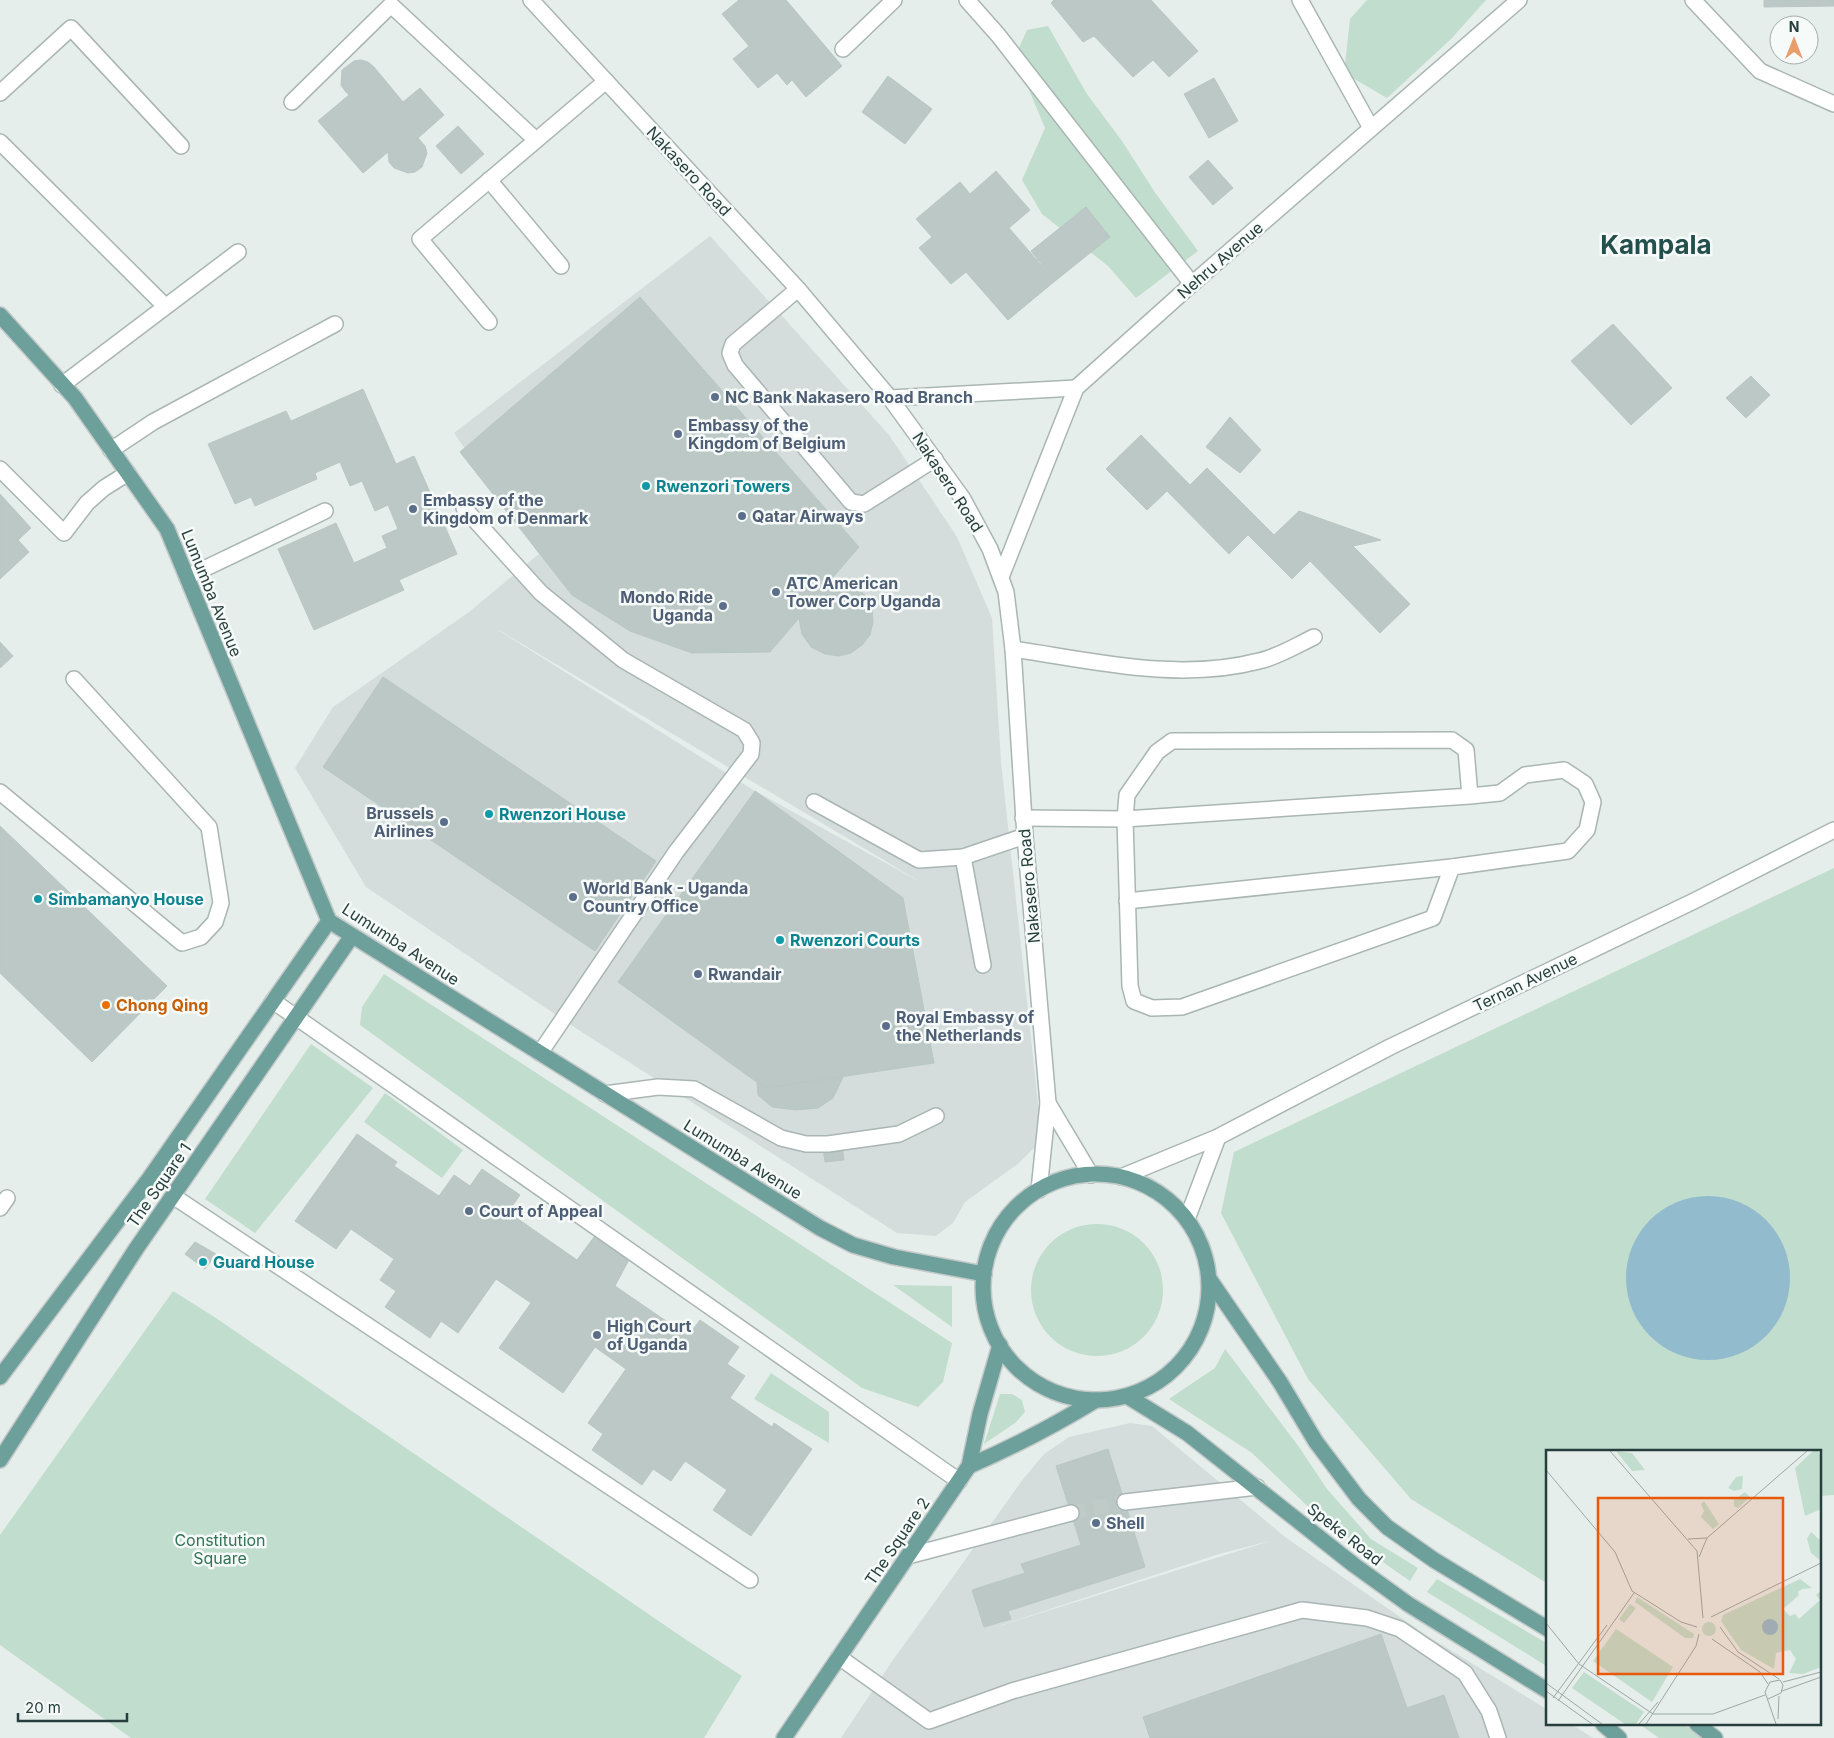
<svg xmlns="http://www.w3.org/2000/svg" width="1834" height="1738" font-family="Inter,sans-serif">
	<rect width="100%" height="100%" fill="#e6eeeb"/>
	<g fill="#d4dddb" fill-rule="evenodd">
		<path d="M710,236L889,435L957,537L992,618L1001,762L1042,1140L1019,1163L965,1202L953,1223L936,1236L897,1233L577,1029L366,887L295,768L333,707L469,612L539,554L454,433ZM498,630H499L922,883L755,791Z"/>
		<path d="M1130,1423L1152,1426L1285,1537L1426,1635L1548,1710V1724H1571L1593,1738H841L893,1660L1024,1478L1044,1454L1069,1437ZM1270,1541L971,1635L1219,1554Z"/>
	</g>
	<g fill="#c1ddcd">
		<path d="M1367,0H1486L1451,39L1387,98L1344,73L1350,19Z"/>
		<path d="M1048,26L1087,94L1122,141L1156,194L1198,251L1136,298L1108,266L1042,214L1022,180L1045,128L1015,57L1027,30Z"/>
		<path d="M1834,868V1495L1820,1496V1452H1548V1584L1411,1499L1308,1379L1221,1213L1234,1152Z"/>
		<path d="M384,974L952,1343L943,1382L918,1407L862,1388L360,1025L362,1007Z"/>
		<path d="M311,1044L373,1088L255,1233L205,1199Z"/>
		<path d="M385,1093L463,1150L442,1178L364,1122Z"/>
		<circle cx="1097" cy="1290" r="66"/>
		<path d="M893,1285L952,1286V1327Z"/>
		<path d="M173,1291L216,1318L685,1639L742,1676L704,1738H131L0,1645V1535Z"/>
		<path d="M1225,1349L1299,1447L1327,1489L1371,1539L1418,1568L1410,1581L1320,1518L1252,1453L1169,1399L1215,1368Z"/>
		<path d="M771,1373L829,1412V1443L754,1399Z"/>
		<path d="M1000,1394H1012L1022,1400L1025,1412L1015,1423L984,1444Z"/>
		<path d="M1437,1579L1548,1644V1667L1427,1592Z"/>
		<path d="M1639,1724H1683L1706,1738H1659Z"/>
	</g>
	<circle fill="#93bbce" cx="1708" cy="1278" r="82"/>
	<g fill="#bbc8c5" stroke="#b9c7c3">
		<path d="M739,0H786L842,66L806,97L792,80L787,85L777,73L758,88L733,59L749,46L722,14Z"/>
		<path d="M1054,0H1151L1198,51L1169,77L1153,60L1133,77L1094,36L1083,42L1051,3Z"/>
		<path d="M1764,0H1834V6L1764,7Z"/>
		<path d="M361,60L368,62L374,67L403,102L420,88L444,115L418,138L425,146L427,153L422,167L415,172L408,173L394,168L389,162L388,152L363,173L318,121L349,95L345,91L341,85L342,70L354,61Z"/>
		<path d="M888,76L932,109L905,144L862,112Z"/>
		<path d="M1214,78L1238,121L1209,138L1184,94Z"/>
		<path d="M458,126L484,154L461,174L436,146Z"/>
		<path d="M1208,160L1233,188L1213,205L1189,177Z"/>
		<path d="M996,171L1030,210L1009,228L1055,281L1008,320L966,272L951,284L919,248L932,237L916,219L960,182L970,194Z"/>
		<path d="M1086,207L1110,237L1055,281L1031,251Z"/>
		<path d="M640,297L859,547L828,583H843L856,587L866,596L872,609L873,622L870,635L862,645L851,653L839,656L825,654L811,647L802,634L799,618L770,652L692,653L630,631L572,595L460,452Z"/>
		<path d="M1613,324L1672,388L1631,425L1571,361Z"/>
		<path d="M1751,376L1770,395L1746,418L1726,398Z"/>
		<path d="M363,389L396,464L414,456L457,554L399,580L404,590L314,630L278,549L336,523L354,563L387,548L382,536L398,529L388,505L375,511L362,481L350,486L340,462L315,473L317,479L255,506L251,497L235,504L208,444L286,411L291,421Z"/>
		<path d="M1230,417L1261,450L1240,473L1206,447Z"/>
		<path d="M1141,435L1190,485L1207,468L1274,535L1299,511L1381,540L1353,546L1410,604L1380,633L1310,561L1292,579L1248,535L1229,554L1167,491L1147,510L1106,469Z"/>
		<path d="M0,494L31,528L18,540L29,552L0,579Z"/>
		<path d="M0,642L13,656L0,668Z"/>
		<path d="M383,677L656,861L595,951L323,767Z"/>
		<path d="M755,791L903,898L934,1063L765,1088L618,982Z"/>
		<path d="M0,826L167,986L92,1062L0,973Z"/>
		<path d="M843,1077L833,1098L818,1108L796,1110L772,1107L758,1095L757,1082L765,1088Z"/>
		<path d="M357,1134L397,1162L394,1166L439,1196L454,1175L470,1186L482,1169L520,1195L508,1212L577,1260L597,1233L631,1256L615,1286L688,1336L700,1320L739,1347L727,1364L745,1376L730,1398L772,1427L774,1423L812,1449L751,1536L713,1510L727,1490L685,1461L671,1481L653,1469L642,1485L592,1450L603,1434L588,1423L626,1369L595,1347L563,1393L499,1348L531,1303L496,1279L458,1333L441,1321L430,1338L385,1307L396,1291L380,1280L394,1259L351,1229L336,1249L295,1221Z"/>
		<path d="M842,1146L844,1160L825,1162L823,1148Z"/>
		<path d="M195,1242L216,1254L205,1269L185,1254Z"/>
		<path d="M1108,1449L1145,1567L1008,1611L1011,1619L984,1627L972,1590L1025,1573L1021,1564L1081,1545L1056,1466Z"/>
		<path d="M1381,1634L1407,1708L1444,1695L1459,1738H1150L1143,1717Z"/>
	</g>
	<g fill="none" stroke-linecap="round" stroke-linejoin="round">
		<path stroke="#c0cbc8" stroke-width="15" stroke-dasharray="15 8" stroke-linecap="butt" d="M1071,1513L1125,1502"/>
		<defs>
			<g id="minor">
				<path d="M531,0L798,289L890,398L963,499L990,549L1006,592L1013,649L1025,836L1048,1103L1039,1190"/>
				<path d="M967,0L998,35L1192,284"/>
				<path d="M1300,0L1371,128"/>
				<path d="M1693,0L1760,71L1834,104"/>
				<path d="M843,49L894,0"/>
				<path d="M0,93L71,28L181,146"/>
				<path d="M292,102L391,5L536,140"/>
				<path d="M0,142L165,306"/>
				<path d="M489,180L561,266"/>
				<path d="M798,289L733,344L730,353L735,365L851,502L864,504L935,459"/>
				<path d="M489,322L420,239L606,81"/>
				<path d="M62,385L238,252"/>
				<path d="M890,398L1076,388"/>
				<path d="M111,450L153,422L335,324"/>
				<path d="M0,469L64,533L87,503L104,488L128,473"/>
				<path d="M464,508L541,593L623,660L744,730L752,743L751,754L676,852L540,1053"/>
				<path d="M187,577L325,511"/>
				<path d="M1001,577L1076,388L1192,284L1519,0"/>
				<path d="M1013,649C1094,661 1178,682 1259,661C1278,657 1297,645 1314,637"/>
				<path d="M0,792L182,943L201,937L215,922L221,903L209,827L74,679"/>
				<path d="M814,802L919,860L963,857"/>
				<path d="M1023,818L1125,819L1130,986L1134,1001L1152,1008L1182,1007L1433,918L1452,867L1568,851L1587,830L1593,802L1585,784L1564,770L1525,775L1500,793L1470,796L1125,819L1127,795L1157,752L1172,741L1452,740L1466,750L1470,796"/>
				<path d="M1127,901L1452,867"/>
				<path d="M983,965L963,857L1025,836"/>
				<path d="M273,1001L959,1481"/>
				<path d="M605,1094L658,1087L694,1089L781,1138L806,1144H828L899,1134L936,1116"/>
				<path d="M1048,1103L1091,1175"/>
				<path d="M1121,1177L1218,1137L1390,1047L1694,901L1834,830"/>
				<path d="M173,1196L750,1580"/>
				<path d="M0,1208L7,1198"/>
				<path d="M1187,1219L1218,1137"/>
				<path d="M1125,1502L1257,1487"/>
				<path d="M908,1556L1071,1513"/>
				<path d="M839,1657L929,1721L1012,1691L1302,1610L1367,1618L1400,1629L1465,1673L1489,1711L1498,1738"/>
			</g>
			<g id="major">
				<path d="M0,315L75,398L167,529L329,921L820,1228L853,1245L894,1257L984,1274"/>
				<circle cx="1096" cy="1287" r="113"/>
				<path d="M1210,1280L1280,1382L1316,1442L1359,1499L1387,1527L1434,1560L1548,1629"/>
				<path d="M0,1377L149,1179L329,921"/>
				<path d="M1127,1396L1187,1433L1354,1565L1408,1604L1548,1691"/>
				<path d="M0,1460L136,1249L352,936"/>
				<path d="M969,1466C1013,1447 1055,1425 1096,1400"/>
				<path d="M1603,1724L1619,1738"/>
				<path d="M1697,1724L1715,1738"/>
				<path d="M784,1738L969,1466L980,1414L1000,1345"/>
			</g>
		</defs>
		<use href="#minor" stroke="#a9b6b3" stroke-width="18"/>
		<use href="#major" stroke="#c2c9c8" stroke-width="18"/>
		<use href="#minor" stroke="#fff" stroke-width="15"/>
		<use href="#major" stroke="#6ea09b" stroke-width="15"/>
	</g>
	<g fill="#5c6f8a" stroke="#f6faf9" stroke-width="2">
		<circle cx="715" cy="397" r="5"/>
		<circle cx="678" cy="434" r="5"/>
		<circle cx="413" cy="509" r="5"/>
		<circle cx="742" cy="516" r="5"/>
		<circle cx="776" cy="592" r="5"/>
		<circle cx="723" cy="606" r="5"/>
		<circle cx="444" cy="822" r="5"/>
		<circle cx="573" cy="897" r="5"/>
		<circle cx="698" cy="974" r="5"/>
		<circle cx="886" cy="1026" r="5"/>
		<circle cx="469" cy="1211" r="5"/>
		<circle cx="597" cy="1335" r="5"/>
		<circle cx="1096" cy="1523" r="5"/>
	</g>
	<g fill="#0f9aa8" stroke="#f6faf9" stroke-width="2">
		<circle cx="646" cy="486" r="5"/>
		<circle cx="489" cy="814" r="5"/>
		<circle cx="38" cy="899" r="5"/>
		<circle cx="780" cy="940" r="5"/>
		<circle cx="203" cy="1262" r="5"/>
	</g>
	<circle fill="#e8710a" stroke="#f6faf9" stroke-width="2" cx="106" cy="1005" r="5"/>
	<g text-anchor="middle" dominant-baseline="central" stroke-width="5" stroke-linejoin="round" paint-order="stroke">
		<g font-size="16" fill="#263f3c" stroke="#f6faf9">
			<text transform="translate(689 171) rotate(47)">Nakasero Road</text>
			<text transform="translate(1220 260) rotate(-41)">Nehru Avenue</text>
			<text transform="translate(948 482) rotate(57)">Nakasero Road</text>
			<text transform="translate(212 593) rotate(68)">Lumumba Avenue</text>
			<text transform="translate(1029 886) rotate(-95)">Nakasero Road</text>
			<text transform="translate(401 944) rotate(33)">Lumumba Avenue</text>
			<text transform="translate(1525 982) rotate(-26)">Ternan Avenue</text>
			<text transform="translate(743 1159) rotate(32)">Lumumba Avenue</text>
			<text transform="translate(159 1185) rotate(-55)">The Square 1</text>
			<text transform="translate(1345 1534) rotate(38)">Speke Road</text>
			<text transform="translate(897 1541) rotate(-56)">The Square 2</text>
		</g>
		<g font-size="16" font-weight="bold" fill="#4e5e75" stroke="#f6faf9" text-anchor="start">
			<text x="725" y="397">NC Bank Nakasero Road Branch</text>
			<text x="688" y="425">Embassy of the<tspan x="688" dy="18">Kingdom of Belgium</tspan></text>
			<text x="423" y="500">Embassy of the<tspan x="423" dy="18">Kingdom of Denmark</tspan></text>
			<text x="752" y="516">Qatar Airways</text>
			<text x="786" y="583">ATC American<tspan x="786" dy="18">Tower Corp Uganda</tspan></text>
			<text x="713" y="597" text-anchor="end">Mondo Ride<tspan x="713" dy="18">Uganda</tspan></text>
			<text x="434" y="813" text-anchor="end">Brussels<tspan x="434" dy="18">Airlines</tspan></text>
			<text x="583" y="888">World Bank - Uganda<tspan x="583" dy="18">Country Office</tspan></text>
			<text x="708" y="974">Rwandair</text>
			<text x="896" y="1017">Royal Embassy of<tspan x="896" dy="18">the Netherlands</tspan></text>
			<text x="479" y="1211">Court of Appeal</text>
			<text x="607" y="1326">High Court<tspan x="607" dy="18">of Uganda</tspan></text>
			<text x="1106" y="1523">Shell</text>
		</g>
		<g font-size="16" font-weight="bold" fill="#0d838f" stroke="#f6faf9" text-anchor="start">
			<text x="656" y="486">Rwenzori Towers</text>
			<text x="499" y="814">Rwenzori House</text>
			<text x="48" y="899">Simbamanyo House</text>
			<text x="790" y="940">Rwenzori Courts</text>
			<text x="213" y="1262">Guard House</text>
		</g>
		<g font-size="16" font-weight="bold" fill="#c56008" stroke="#f6faf9" text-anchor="start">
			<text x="116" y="1005">Chong Qing</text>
		</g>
		<g font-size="16" fill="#337356" stroke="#f6faf9">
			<text x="220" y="1540">Constitution<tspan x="220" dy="18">Square</tspan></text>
		</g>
		<g font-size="26" font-weight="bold" fill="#23504c" stroke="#f6faf9">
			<text x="1656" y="244">Kampala</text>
		</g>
	</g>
	<g transform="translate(1546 1450)">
		<rect width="275" height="275" fill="#e6eeeb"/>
		<path d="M70,1L86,3L99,20L86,21ZM267,1H272L275,7V59L259,66L249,18ZM197,26L196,39L188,41L182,38L190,27ZM199,42L204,47L192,58L188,56V50ZM158,51L173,74L167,79L155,67L158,61L155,54ZM265,82L275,91V111L265,103L261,89ZM254,129L266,138L256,139L252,142L253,145L237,159L244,166L249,164L253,169L274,150L270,145L275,141V217L257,224L243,223L250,209L244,200L230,203L228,219L195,200L175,171L177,165ZM91,147L148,184L147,188H139L89,152ZM84,154L90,158L78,173L73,169ZM156 179a7 7 0 1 1 14 0a7 7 0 1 1-14 0ZM70,179L127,217L106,252L47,211ZM38,222L98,262L90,274H79L26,238Z" fill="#c1ddcd"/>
		<path d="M216 177a8 8 0 1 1 16 0a8 8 0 1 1-16 0Z" fill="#93bbce"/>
		<path fill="none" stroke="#99a8a5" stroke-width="1" d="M64,1L151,101L157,168M0,20L69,102L86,141L135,172L151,177M142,89L161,88M153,107L161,88L261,1M165,167L275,113M0,173L33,214L107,264H167L219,245M174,177L192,202L233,229M166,189L214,222L222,234M237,232L275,222M0,233L56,274M0,241L46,274M236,241L275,227M7,248L61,175M222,249L235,243L237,235L234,230L224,232L219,242L230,274M12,251L88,143M232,269L233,246M93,274L112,252M100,274L150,196L153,184"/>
		<path fill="#e8590c" fill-opacity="0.15" stroke="#e8590c" stroke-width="2.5" d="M52,48H237V224H52Z"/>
		<rect width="275" height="275" fill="none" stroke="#263f3c" stroke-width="2.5"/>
	</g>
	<g transform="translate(1794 40)"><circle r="24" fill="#f6faf9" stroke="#a3afad"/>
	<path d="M0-4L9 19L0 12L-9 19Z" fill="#e89d6a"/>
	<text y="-8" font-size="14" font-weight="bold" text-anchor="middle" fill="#263f3c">N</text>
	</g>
	<path d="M18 1713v8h109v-8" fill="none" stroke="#263f3c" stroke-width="2.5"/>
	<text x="25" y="1713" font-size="15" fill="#263f3c" stroke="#f6faf9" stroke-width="4" paint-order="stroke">20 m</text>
</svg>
